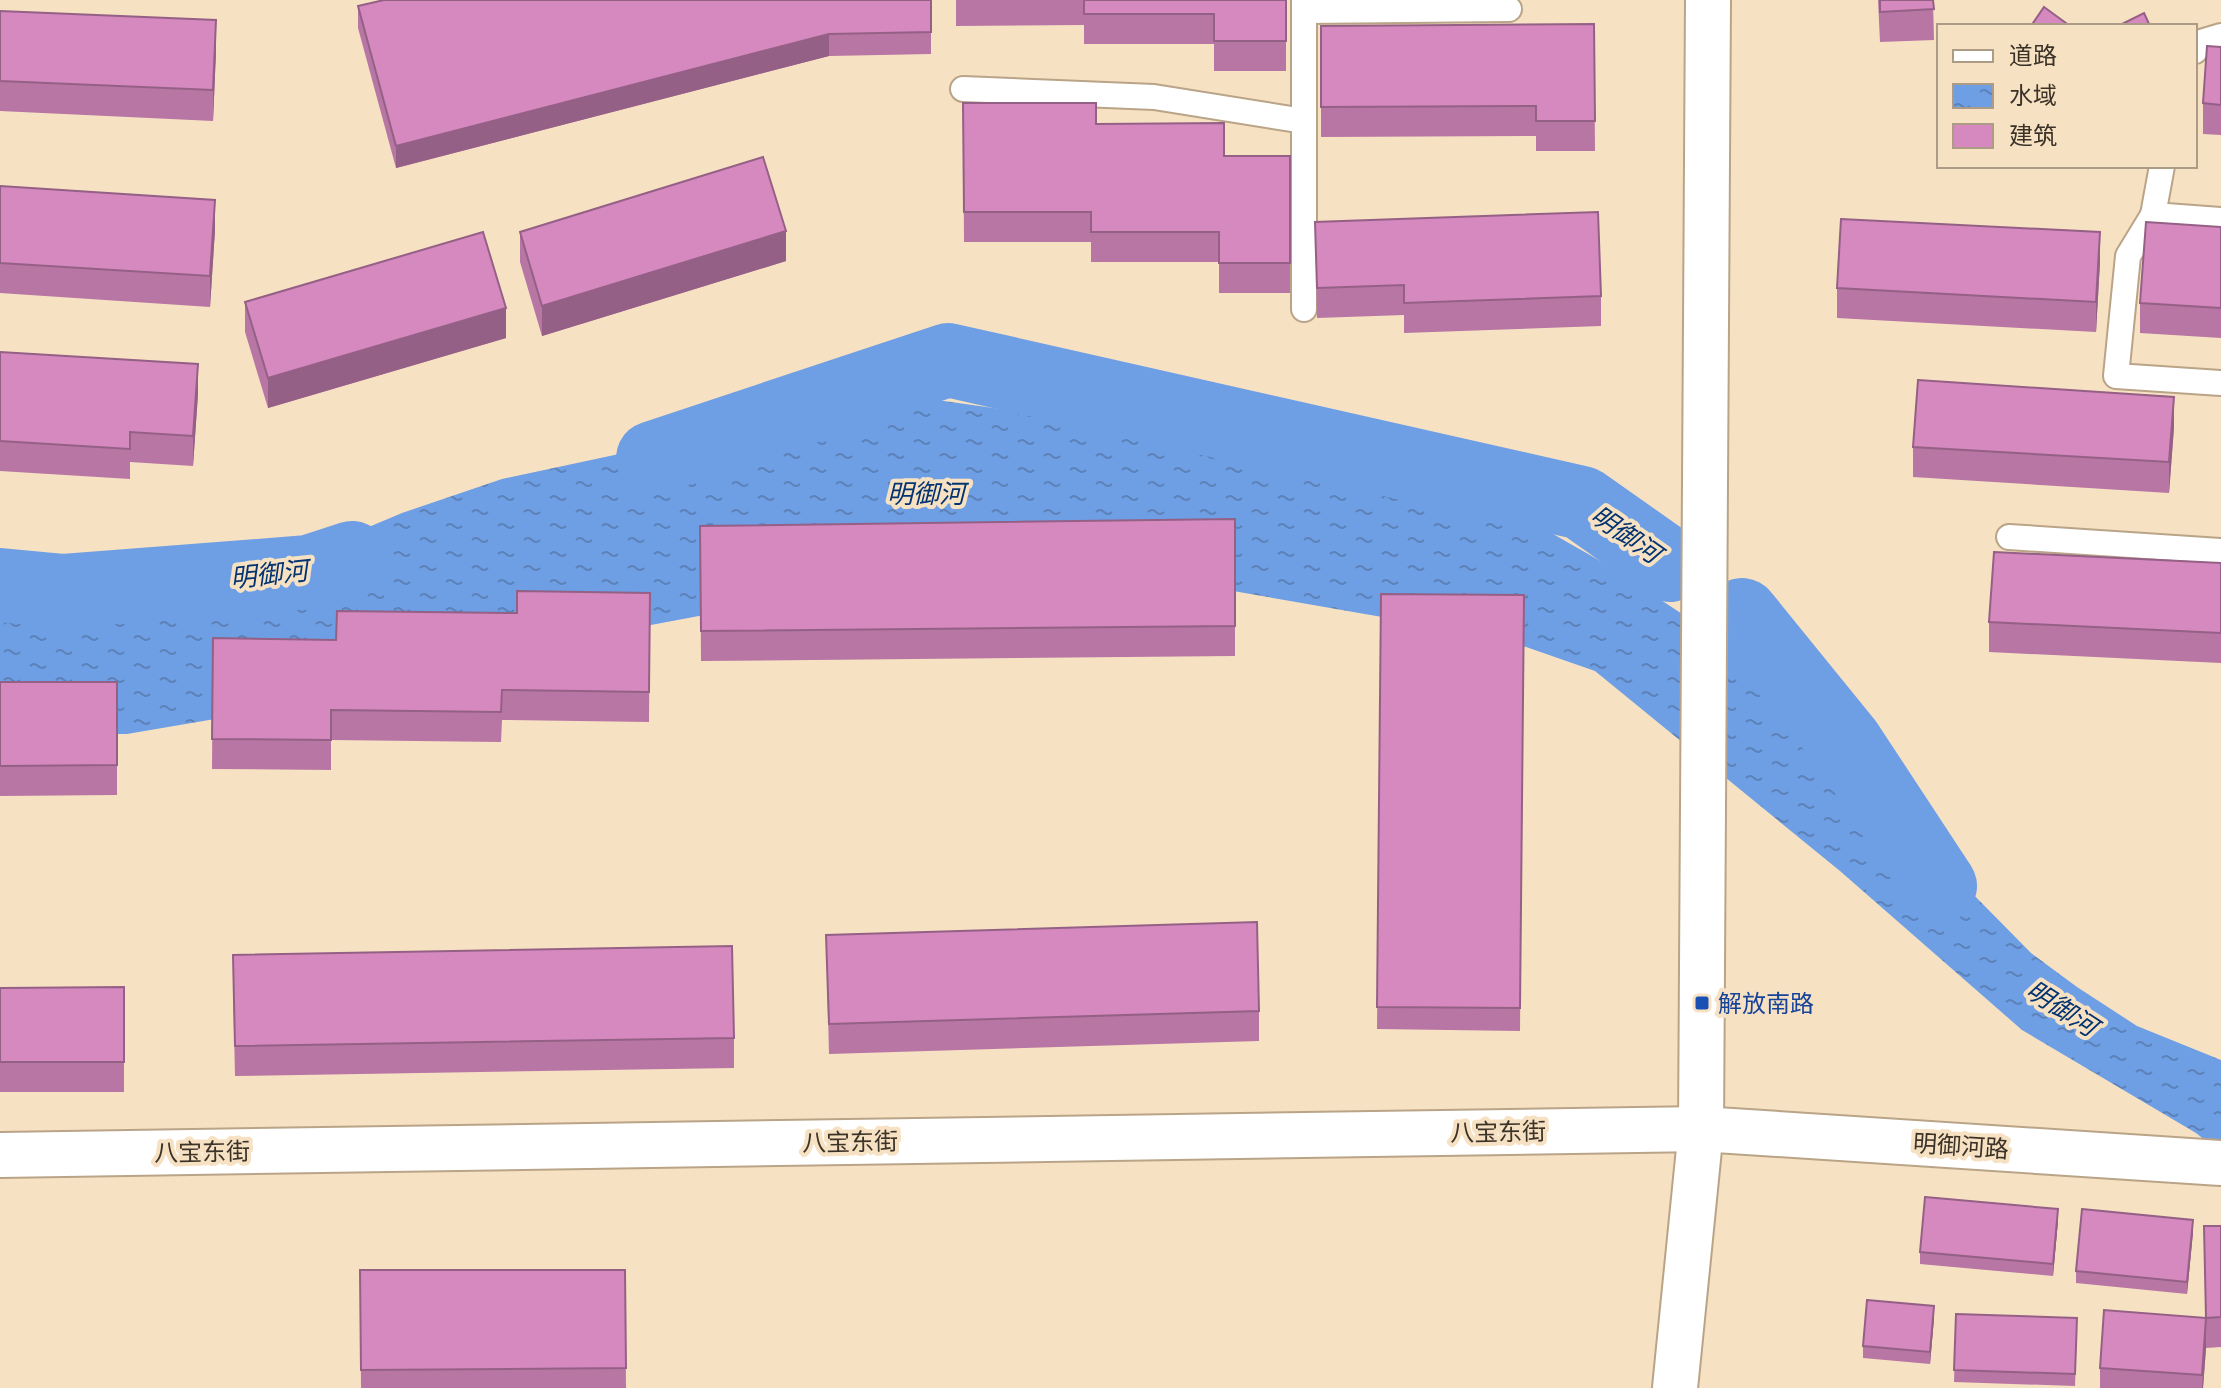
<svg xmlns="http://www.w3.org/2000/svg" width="2221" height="1388" font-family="Merriweather,'Noto Sans SC',serif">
	<defs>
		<pattern id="water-ripples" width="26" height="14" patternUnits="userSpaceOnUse" patternTransform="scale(2)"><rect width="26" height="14" fill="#6e9fe4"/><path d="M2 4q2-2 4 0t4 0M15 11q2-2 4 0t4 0" fill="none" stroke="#5c82b9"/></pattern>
	</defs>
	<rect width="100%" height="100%" fill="#f7e1c3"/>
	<path fill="url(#water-ripples)" d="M937,400L1257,445L1493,508L1546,530L1611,567L1773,674L1832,729L1894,814L2031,953L2077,987L2137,1026L2221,1060V1153L2196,1133L2022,1030L1840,871L1595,671L1497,637L1136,574L848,588L587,637L373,692L127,734H0V597L121,607L221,589L402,513L502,479L843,406Z"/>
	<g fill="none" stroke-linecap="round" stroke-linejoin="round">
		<g stroke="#6e9fe4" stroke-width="74">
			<path d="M653,458L948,360L1582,503L1670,565"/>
			<path d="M0,585L64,591L309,572L352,558"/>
			<path d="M1742,615L1846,743L1940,886"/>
		</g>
		<defs>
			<g id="lane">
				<path d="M1304,0V309"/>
				<path d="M1304,11L1509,9"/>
				<path d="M2195,51L2201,42L2221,36"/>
				<path d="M963,89L1154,97L1304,121"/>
				<path d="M2153,215L2162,166"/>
				<path d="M2221,220L2153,215L2128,256L2116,376L2221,383"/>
				<path d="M2009,537L2221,551"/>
			</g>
			<path id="street" d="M0,1155L1701,1129L2221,1163"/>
			<path id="primary" d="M1675,1388L1701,1129L1708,0"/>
		</defs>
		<use href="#lane" stroke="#b9a488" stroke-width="28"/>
		<use href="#street" stroke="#b9a488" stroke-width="48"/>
		<use href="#primary" stroke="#b9a488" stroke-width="48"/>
		<use href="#lane" stroke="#fff" stroke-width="24"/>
		<use href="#street" stroke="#fff" stroke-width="44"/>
		<use href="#primary" stroke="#fff" stroke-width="44"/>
	</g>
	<g fill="#b776a4">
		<path d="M931,0V54L829,56L396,168L358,28V6Z"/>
		<path d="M956,0H1286V71H1214V44H1084V25L956,26Z"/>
		<path d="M1878,0H1933L1934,40L1880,42Z"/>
		<path d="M0,11L216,51L213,121L0,111Z"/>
		<path d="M1594,24L1595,151H1536V136L1321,137V26Z"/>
		<path d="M2221,47V135L2203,134V103Z"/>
		<path d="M963,103L1096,124L1224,156H1290V293H1219V262H1091V242H964Z"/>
		<path d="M0,186L215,230L210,307L0,293Z"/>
		<path d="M1315,222L1601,296V326L1404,333V315L1317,318Z"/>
		<path d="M2221,227V338L2140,333V303Z"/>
		<path d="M520,232L786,261L542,336L520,262Z"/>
		<path d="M2100,262L2096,332L1837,318V288Z"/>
		<path d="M245,302L506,338L268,408L245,332Z"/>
		<path d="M0,352L198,394L193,466L130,462V479L0,471Z"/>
		<path d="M2174,427L2169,493L1913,477V447Z"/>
		<path d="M1235,519V656L701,661L700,526Z"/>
		<path d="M2221,563V663L1989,652V622Z"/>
		<path d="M650,593L649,722L502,720L501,742L331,740V770L212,769L213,638L336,640Z"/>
		<path d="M1381,594L1524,595L1520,1031L1377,1029Z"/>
		<path d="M0,682H117V795L0,796Z"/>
		<path d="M826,935L1259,1011V1041L829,1054Z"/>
		<path d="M233,985L734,1038V1068L235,1076Z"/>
		<path d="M124,987V1092H0V988Z"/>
		<path d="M2058,1221L2053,1276L1920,1264V1252Z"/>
		<path d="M2204,1226H2221V1347L2206,1348L2203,1388H2100V1368L2206,1317Z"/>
		<path d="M2193,1232L2187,1294L2076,1283V1271Z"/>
		<path d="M360,1270H625L626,1388H361Z"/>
		<path d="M1956,1314L2077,1330L2075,1386L1954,1382Z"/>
		<path d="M1934,1318L1930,1364L1863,1358V1346Z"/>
	</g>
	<g fill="#956086">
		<path d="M216,20V51L213,121V90Z"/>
		<path d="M829,34V56L396,168V146Z"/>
		<path d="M215,200V230L210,307V276Z"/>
		<path d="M786,231V261L542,336V306Z"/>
		<path d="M2100,232V262L2096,332V302Z"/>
		<path d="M506,308V338L268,408V378Z"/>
		<path d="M198,364V394L193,466V436Z"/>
		<path d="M2174,397V427L2169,493V462Z"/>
		<path d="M2058,1209V1221L2053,1276V1264Z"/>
		<path d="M2193,1220V1232L2187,1294V1282Z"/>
		<path d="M1934,1306V1318L1930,1364V1352Z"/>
		<path d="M2206,1318V1348L2203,1388H2202Z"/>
	</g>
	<g fill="#d589bf" stroke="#956086" stroke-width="2">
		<path d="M384,0H931V32L829,34L396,146L358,6Z"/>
		<path d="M1084,0H1286V41H1214V14H1084Z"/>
		<path d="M1880,0H1933L1934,9L1880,12Z"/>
		<path d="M2044,7L2070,26H2031Z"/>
		<path d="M0,11L216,20L213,90L0,81Z"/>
		<path d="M2144,13L2150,26H2118Z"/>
		<path d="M1594,24L1595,121H1536V106L1321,107V26Z"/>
		<path d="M2207,46L2221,47V105L2203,103Z"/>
		<path d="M963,103H1096V124L1224,123V156H1290V263H1219V232H1091V212H964Z"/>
		<path d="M763,157L786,231L542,306L520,232Z"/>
		<path d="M0,186L215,200L210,276L0,263Z"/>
		<path d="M1598,212L1601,296L1404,303V285L1317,288L1315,222Z"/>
		<path d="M1841,219L2100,232L2096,302L1837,288Z"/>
		<path d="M2146,222L2221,227V308L2140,303Z"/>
		<path d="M483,232L506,308L268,378L245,302Z"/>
		<path d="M0,352L198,364L193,436L130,432V449L0,441Z"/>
		<path d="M1918,380L2174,397L2169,462L1913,447Z"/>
		<path d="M1235,519V626L701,631L700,526Z"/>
		<path d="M1994,552L2221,563V633L1989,622Z"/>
		<path d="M517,591L650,593L649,692L502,690L501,712L331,710V740L212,739L213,638L336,640L337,611L517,613Z"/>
		<path d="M1381,594L1524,595L1520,1008L1377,1007Z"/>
		<path d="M0,682H117V765L0,766Z"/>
		<path d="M1257,922L1259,1011L829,1024L826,935Z"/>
		<path d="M732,946L734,1038L235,1046L233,955Z"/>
		<path d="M124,987V1062H0V988Z"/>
		<path d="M1925,1197L2058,1209L2053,1264L1920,1252Z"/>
		<path d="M2082,1209L2193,1220L2187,1282L2076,1271Z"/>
		<path d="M2204,1226H2221V1317L2206,1318L2202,1375L2100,1368L2104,1310L2206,1318Z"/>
		<path d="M360,1270H625L626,1368L361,1370Z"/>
		<path d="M1867,1300L1934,1306L1930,1352L1863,1346Z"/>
		<path d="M1956,1314L2077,1318L2075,1374L1954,1370Z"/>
	</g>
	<rect fill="#1a4fb4" stroke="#f7e1c3" stroke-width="3" x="1694" y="995" width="16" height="16" rx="4"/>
	<g text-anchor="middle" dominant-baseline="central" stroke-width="8" stroke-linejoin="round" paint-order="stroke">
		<g font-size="24" fill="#164399" stroke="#f7e1c3" text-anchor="start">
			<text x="1718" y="1003">解放南路</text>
		</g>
		<g font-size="24" fill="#3c3328" stroke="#f7e1c3">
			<text transform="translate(1498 1132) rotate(-1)">八宝东街</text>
			<text transform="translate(850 1142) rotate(-1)">八宝东街</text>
			<text transform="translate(1961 1146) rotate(4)">明御河路</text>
			<text transform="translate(202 1152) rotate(-1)">八宝东街</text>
		</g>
		<g font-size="26" font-style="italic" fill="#033370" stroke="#f7e1c3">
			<text x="926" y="493">明御河</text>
			<text transform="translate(1626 534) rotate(35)">明御河</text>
			<text transform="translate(269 574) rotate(-6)">明御河</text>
			<text transform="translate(2062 1008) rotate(33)">明御河</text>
		</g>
	</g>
	<rect x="1937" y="24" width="260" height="144" fill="#f7e1c3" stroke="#ac9b85" stroke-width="2"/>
	<rect x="1953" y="50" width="40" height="12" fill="#ffffff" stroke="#ac9b85" stroke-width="2"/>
	<text x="2009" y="64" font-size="24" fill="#3c3328">道路</text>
	<rect x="1953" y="84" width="40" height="24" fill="url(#water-ripples)" stroke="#ac9b85" stroke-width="2"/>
	<text x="2009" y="104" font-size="24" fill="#3c3328">水域</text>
	<rect x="1953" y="124" width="40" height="24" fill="#d589bf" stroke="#ac9b85" stroke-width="2"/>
	<text x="2009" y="144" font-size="24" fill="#3c3328">建筑</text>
</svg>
